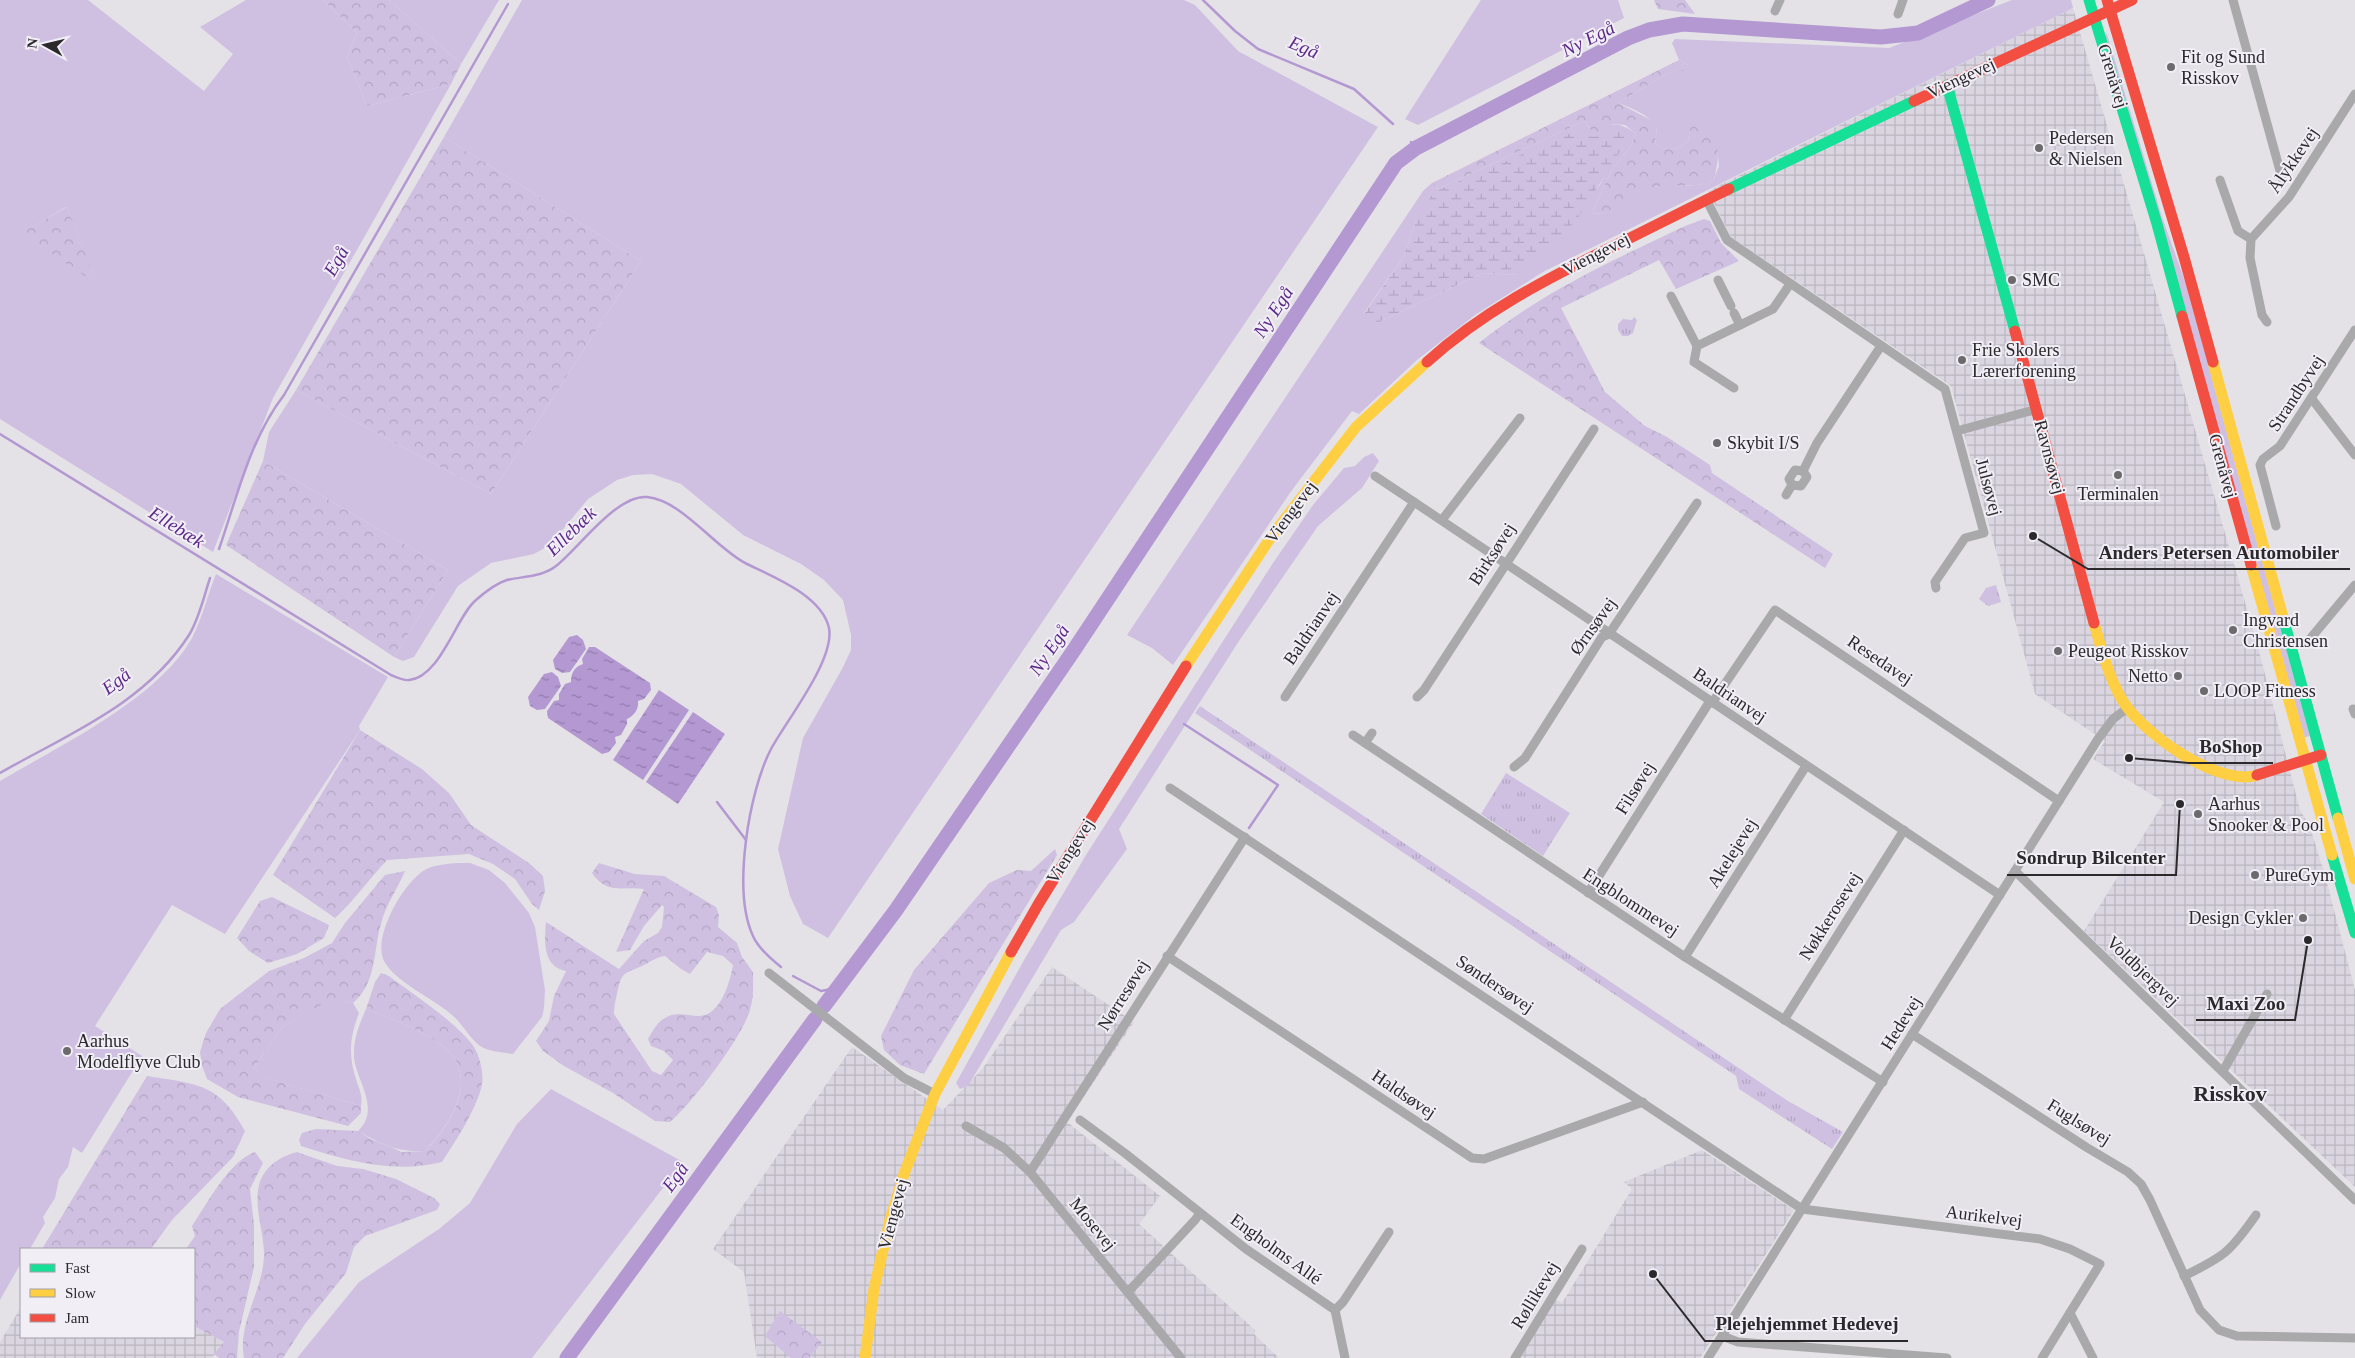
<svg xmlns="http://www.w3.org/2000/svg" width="2355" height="1358" font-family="Georgia,serif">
	<defs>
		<pattern id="industrial-grid" width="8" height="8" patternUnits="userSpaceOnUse" patternTransform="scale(1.25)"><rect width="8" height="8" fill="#dad5e0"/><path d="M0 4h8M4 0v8" fill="none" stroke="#bbb7c0"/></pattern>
		<pattern id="forest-crowns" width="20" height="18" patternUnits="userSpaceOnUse" patternTransform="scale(1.25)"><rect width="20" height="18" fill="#cfc0e2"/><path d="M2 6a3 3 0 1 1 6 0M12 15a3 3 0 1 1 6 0" fill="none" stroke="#b2a5c2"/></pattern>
		<pattern id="wetland-marsh" width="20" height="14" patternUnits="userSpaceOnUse" patternTransform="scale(1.25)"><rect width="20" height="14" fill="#cfc0e2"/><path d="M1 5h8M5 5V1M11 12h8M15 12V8" fill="none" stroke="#b2a5c2"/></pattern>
		<pattern id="park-tufts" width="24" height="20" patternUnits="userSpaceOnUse" patternTransform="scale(1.25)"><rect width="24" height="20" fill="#cfc0e2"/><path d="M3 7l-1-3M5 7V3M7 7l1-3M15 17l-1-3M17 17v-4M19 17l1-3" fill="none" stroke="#b2a5c2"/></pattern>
		<pattern id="water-ripples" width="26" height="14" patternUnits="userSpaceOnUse" patternTransform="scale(1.25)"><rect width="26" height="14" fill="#b398d2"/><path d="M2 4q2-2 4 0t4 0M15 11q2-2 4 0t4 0" fill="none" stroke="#927cab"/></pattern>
	</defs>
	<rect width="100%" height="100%" fill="#e4e2e7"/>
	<g fill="url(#industrial-grid)">
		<path d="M2073,8L2258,647L2300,810L2310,827L2325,875L2355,990V1187L2084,931L2164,802L2093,759L2105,741L2035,694L1951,386L1731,237L1708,191Z"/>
		<path d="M1052,967L1134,1022L1067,1122L1160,1196L1139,1224L1255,1330L1254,1334L1279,1358H757L744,1272L713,1249L852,1047L943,1110L983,1068Z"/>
		<path d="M1702,1150L1794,1210L1700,1358H1519L1555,1299L1562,1303L1632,1189L1624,1182Z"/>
		<path d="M21,1307V1337H194V1326L224,1342L212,1358H0V1342Z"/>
	</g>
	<g fill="#cfc0e2" fill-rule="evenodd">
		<path d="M0,0H88L204,91L233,54L200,27L246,0H323L357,33L347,57L367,106L451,84L273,398L213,552L0,419ZM66,207H67L97,284L22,233Z"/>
		<path d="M389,0H499L461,64Z"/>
		<path d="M522,0H1184L1195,5L1238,51L1378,127L828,938L803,924L790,896L778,849L803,738L842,669L851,650V635L843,600L824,580L801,564L743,535L681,484L652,474L633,475L617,480L588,499L550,545L534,554L491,563L458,586L414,657L403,661L394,657L448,570L263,461L269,432L296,390L491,494L641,261L444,137Z"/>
		<path d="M1481,0H1618L1624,18L1418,125L1405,119Z"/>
		<path d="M2012,0H2071L2073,8L1543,272L1475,315L1417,360L1359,414L1352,411L1292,490L1173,665L1152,648L1127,635L1423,191L1432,183L1438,189L1584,121L1591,130C1612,124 1618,120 1636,134L1630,147L1611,171L1592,213C1616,217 1618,201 1636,192C1660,180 1689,191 1713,181L1719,166L1716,139L1690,129L1688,142C1676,150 1667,153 1655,143L1657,127C1649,115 1632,108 1618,103L1663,76L1688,65L1679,60L1672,43L1675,39L1889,48ZM1623,147L1612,162L1599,186L1516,275L1483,273L1377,323L1364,313L1404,256L1416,221Z"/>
		<path d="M2107,34L2162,217L2187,287L2310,736L2303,738L2105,35Z"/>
		<path d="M1373,453L1379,461L1362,488L1318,526L1239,641L1119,829L1127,849L1074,922L1061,930L968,1086L960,1089L956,1083L1024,960L1086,855L1273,563L1313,505L1344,468L1355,466L1364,457Z"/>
		<path d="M216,574L388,677L359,726L360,730L225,934L172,905L95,1026L142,1056L82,1153L73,1147L68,1167L59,1179L55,1198L43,1217L45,1223L30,1249H21V1263L0,1300V781C59,746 158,699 192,638C202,619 208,594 216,574Z"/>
		<path d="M456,863H470L489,870L505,883L529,913L535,927L545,990L544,1008L542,1017L513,1054C503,1052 489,1052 480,1046C469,1038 463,1024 452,1015C433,998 396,983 384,961C372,937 403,884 423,871C432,865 446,864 456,863Z"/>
		<path d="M332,998L353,1003L359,1013C350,1036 348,1055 356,1079C359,1089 363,1095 361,1106L263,1077L254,1068L282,1027Z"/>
		<path d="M366,1009C388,1017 440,1037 453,1056C475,1088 447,1128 425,1151C394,1152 384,1145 358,1131C381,1109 357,1082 354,1058C353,1040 359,1025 366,1009Z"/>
		<path d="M551,1089L683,1162L532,1358H297L359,1282L439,1229L470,1203L517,1124Z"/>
	</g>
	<g fill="url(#forest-crowns)" fill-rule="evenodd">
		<path d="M323,0H389L461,64L451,84L367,106L347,57L357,33Z"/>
		<path d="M1654,0H1685L1695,14L1658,9Z"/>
		<path d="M1679,60L1688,65L1687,72L1677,70L1663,76L1618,103L1653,121L1657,127L1655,143C1667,153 1676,150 1688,142L1690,129L1695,123H1708C1722,136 1719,164 1713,181C1689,191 1659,180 1636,193C1618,202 1616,217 1592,213L1611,171L1630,147L1636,134L1625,125L1613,124L1599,133L1591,130L1584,121L1438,189L1432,183Z"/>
		<path d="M444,137L641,261L491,494L296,390Z"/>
		<path d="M67,207L98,285L21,233Z"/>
		<path d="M1704,219L1710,221L1721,243L1739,261L1676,289L1659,260L1561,308L1605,392L1645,426L1667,437L1710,465L1712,473L1833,554L1825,568L1479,343C1541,293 1613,260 1685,226Z"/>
		<path d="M263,461L448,570L394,657L226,545Z"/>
		<path d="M360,730L422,769L449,793L471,825L529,863L543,876L545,891L539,910L532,904L515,879L493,864L469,854L387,860C369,879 354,901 335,918L273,875Z"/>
		<path d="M1055,849L1057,855L924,1074L900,1065L884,1050L881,1036L914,970L989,883L1017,870L1031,871Z"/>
		<path d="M599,863L635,874L664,876L716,907L719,915L718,927L737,943L742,957L753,972C753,984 754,998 750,1010C743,1036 691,1105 670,1122L655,1121L613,1093L564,1066L543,1051L536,1041L549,1021L554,996L566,971C543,967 544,942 546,922L619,969L644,941L658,933L662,927L664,907L662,905L644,926L630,950L616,952L644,889C623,886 607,895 592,873ZM707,952L723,956L733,965C730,981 721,1016 699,1016C687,1016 676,1011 665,1018C658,1021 652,1032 648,1039L651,1046L664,1051L673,1060L661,1075L652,1071L614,1014C614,1007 615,1002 617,994C622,970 623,975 644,965C652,961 656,957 665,956L681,969L690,974Z"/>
		<path d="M405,871C398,888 385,906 381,924C373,951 377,983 353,1003L332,999L282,1027L254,1068L264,1077L361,1106V1113L348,1126L238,1097L207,1079L202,1066L200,1052L206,1033L220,1009L269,971L304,958L332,943L345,923L385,875Z"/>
		<path d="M272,897L329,925L324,938L297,954L268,963L249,951L237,938L260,901Z"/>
		<path d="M381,973L389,976C414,995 453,1020 472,1044C479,1053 484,1072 482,1084C478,1107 455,1142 442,1162C395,1174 347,1161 301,1146L299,1140L302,1133L316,1129L358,1131L371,1139L402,1152L425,1151C447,1129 475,1088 453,1056C440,1037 388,1017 366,1009L375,982Z"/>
		<path d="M147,1076C197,1084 219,1083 245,1131L233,1157L172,1220L151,1249H42Z"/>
		<path d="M255,1152L263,1163L250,1189L254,1225V1267L239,1332L237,1358H219L214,1354L224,1342L194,1326V1249H186L195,1236L192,1226C207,1204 229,1161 255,1152Z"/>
		<path d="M297,1152L337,1166L363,1169L396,1179L434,1198L440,1204L437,1210L365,1236L354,1247L346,1273L305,1324L283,1358H244C237,1323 264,1289 264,1254C264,1229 250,1198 263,1175C271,1162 283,1156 297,1152Z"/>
		<path d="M780,1311L822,1342L809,1358H791L765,1336Z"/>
	</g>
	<path fill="url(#wetland-marsh)" d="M1622,129L1628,139L1576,221L1516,275L1483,273L1377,323L1369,322L1365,319L1364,314L1404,256L1416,221L1434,192L1578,130L1594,137Z"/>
	<g fill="url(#park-tufts)">
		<path d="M1634,317L1637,320L1633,333L1628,336H1622L1618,330V324L1623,319L1632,320Z"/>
		<path d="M1996,585L2001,602L1988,606L1979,599L1986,588Z"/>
		<path d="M1200,706L1788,1101L1843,1132L1832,1149L1739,1089L1736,1076L1195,713Z"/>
		<path d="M1506,773L1570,813L1543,856L1481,814Z"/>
	</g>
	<g fill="url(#water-ripples)">
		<path d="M577,635L583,640L586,649L570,672L562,673L555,669L553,660L569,637Z"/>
		<path d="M589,647H595L650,683L651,690L644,699L638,701C639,709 634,716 627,719V724L621,735L615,737L616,743L609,752L602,754L548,718L547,711L554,701L559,700V694L565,684L571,682C571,673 574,667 583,664L582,659Z"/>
		<path d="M552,672L558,677L561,686L545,709L537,710L530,706L528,697L544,674Z"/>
		<path d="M659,690L689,710L643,780L613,760Z"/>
		<path d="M693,712L725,734L678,804L646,782Z"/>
	</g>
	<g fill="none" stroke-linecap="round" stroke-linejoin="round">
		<g stroke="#b398d2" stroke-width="2.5">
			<path d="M1203,0L1235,31L1258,49L1354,89L1393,124"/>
			<path d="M1411,142L1416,148"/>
			<path d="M0,434L391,675C396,677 404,681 409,680C440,678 457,615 476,600C484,593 497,583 507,580C524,576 542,577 556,566C579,548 617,494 647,497C682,500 716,549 747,564C774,577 822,596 829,628C835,660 786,721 771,749C749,791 732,891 753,936C758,948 771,959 781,967"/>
			<path d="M219,549C237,497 250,439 284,395L508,4"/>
			<path d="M1184,724L1278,785L1249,828"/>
			<path d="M0,773C68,734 145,704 189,635C199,619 204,596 210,578"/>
			<path d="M717,802L746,840"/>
			<path d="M793,976L821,991L837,988"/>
		</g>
		<g stroke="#b398d2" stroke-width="15">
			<path d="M824,1006L896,910L1074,650L1396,163L1416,148L1628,38L1649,30L1683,24L1881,37L1918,33L1988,0"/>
			<path d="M567,1358L815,1019"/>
		</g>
		<g stroke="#a9a9ab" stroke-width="9">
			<path d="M2233,0L2282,178"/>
			<path d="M1775,11L1780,0"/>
			<path d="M1898,14L1903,0"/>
			<path d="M2220,180L2238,231L2251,239"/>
			<path d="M1706,199L1727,240L1945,389L1984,533L1965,538L1935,582L1936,588"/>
			<path d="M1718,280L1731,306"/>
			<path d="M1671,296L1697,346L1694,362L1734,388"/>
			<path d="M1734,313L1740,325"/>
			<path d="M2267,322L2262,315L2250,258L2251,239L2289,197L2355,94"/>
			<path d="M1697,346L1773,309L1790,284"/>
			<path d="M2312,399L2355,455"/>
			<path d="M1957,431L2037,409"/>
			<path d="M1375,476L1414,502"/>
			<path d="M1792,485L1801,486L1807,477L1803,471"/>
			<path d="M1786,495L1792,485L1789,479L1795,470L1803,471L1817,443L1881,346"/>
			<path d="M1442,520L1520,418"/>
			<path d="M2276,526L2260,465L2263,459L2280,446L2355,330"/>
			<path d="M2310,639L2355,585"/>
			<path d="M1285,697L1414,502L2000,895"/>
			<path d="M1417,697L1424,690L1594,429"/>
			<path d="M1712,703L1775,610L2059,801"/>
			<path d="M2353,709L2355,714"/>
			<path d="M1353,735L1685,957L1883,1082"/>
			<path d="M1365,743L1372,733"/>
			<path d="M1514,767L1525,758L1602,637L1609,634L1697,503"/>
			<path d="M1170,788L1802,1209L2040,1239L2070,1249L2100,1264L2042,1358"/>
			<path d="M2015,871L2355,1200"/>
			<path d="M1588,893L1710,701"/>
			<path d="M1167,956L1472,1158L1484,1159L1643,1102"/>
			<path d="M1685,957L1806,766"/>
			<path d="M769,973L904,1078L935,1094"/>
			<path d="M1784,1020L1904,830"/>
			<path d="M1912,1034L2086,1147L2128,1172L2141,1184L2150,1200L2200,1310L2219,1330L2237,1336L2355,1338"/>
			<path d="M2223,1071L2267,994"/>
			<path d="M1080,1120L1126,1154L1246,1249L1335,1310"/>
			<path d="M966,1126L1004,1148L1030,1172L1181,1358"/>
			<path d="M1030,1172L1245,837"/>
			<path d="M2184,1276C2225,1256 2230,1252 2256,1215"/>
			<path d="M1128,1292L1195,1220L1200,1213"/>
			<path d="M2070,1313L2093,1358"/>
			<path d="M1722,1336L1738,1342L1947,1358"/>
			<path d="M1345,1358L1335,1310L1343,1302L1389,1232"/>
			<path d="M1515,1358L1582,1249"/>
			<path d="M1708,1358L2098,739L2113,719L2126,709"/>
		</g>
		<g stroke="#16e098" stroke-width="11">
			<path d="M2089,0L2157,224L2182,316"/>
			<path d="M1947,85L2015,331"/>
			<path d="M1729,189L1914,101"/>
			<path d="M2283,617L2338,818"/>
			<path d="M2332,855L2355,933"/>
		</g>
		<g stroke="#ffcf43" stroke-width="11">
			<path d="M2213,362L2283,617"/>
			<path d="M2251,565L2332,855"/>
			<path d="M2094,623C2101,648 2108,675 2121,698C2139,731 2219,788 2257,775"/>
			<path d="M1186,666L1271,537L1356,427L1427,362"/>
			<path d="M2338,818L2355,879"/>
			<path d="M865,1358L874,1289L890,1220L904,1174L935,1094L1011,952"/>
		</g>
		<g stroke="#f24e42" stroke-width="11">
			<path d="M2107,0L2184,257L2213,362"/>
			<path d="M1914,101L2132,0"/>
			<path d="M2182,316L2251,565"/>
			<path d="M2015,331L2094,623"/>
			<path d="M1427,362C1482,312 1546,279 1612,247C1651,228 1689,208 1729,189"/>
			<path d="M2257,775L2321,755"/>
			<path d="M1011,952L1039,903L1186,666"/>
		</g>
	</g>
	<g fill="#6c6a6d" stroke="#f1eef6" stroke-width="2">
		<circle cx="2171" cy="67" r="5"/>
		<circle cx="2039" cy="148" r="5"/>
		<circle cx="2012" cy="280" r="5"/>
		<circle cx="1962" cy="360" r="5"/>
		<circle cx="1717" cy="443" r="5"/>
		<circle cx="2118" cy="475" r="5"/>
		<circle cx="2233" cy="630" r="5"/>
		<circle cx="2058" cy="651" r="5"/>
		<circle cx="2178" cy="676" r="5"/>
		<circle cx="2204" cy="691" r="5"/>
		<circle cx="2198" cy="814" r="5"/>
		<circle cx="2255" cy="875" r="5"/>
		<circle cx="2303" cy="918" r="5"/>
		<circle cx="67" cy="1051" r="5"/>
	</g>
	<g text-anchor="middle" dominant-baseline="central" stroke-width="4" stroke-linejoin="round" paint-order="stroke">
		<g font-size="18" fill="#2b292c" stroke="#f1eef6" text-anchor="start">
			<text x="2181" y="57">Fit og Sund<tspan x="2181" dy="21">Risskov</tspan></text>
			<text x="2049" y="138">Pedersen<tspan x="2049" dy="21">&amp; Nielsen</tspan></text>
			<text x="2022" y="280">SMC</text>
			<text x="1972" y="350">Frie Skolers<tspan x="1972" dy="21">Lærerforening</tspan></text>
			<text x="1727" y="443">Skybit I/S</text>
			<text x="2118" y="494" text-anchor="middle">Terminalen</text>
			<text x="2243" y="620">Ingvard<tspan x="2243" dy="21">Christensen</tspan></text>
			<text x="2068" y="651">Peugeot Risskov</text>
			<text x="2168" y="676" text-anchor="end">Netto</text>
			<text x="2214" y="691">LOOP Fitness</text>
			<text x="2208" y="804">Aarhus<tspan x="2208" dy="21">Snooker &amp; Pool</tspan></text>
			<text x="2265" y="875">PureGym</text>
			<text x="2293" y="918" text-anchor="end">Design Cykler</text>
			<text x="77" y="1041">Aarhus<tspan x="77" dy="21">Modelflyve Club</tspan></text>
		</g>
		<g font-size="18" fill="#2b292c" stroke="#f1eef6">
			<text transform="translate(2113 76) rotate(73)">Grenåvej</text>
			<text transform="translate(1961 78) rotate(-25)">Viengevej</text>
			<text transform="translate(2293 160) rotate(-56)">Ålykkevej</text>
			<text transform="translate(1596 254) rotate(-27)">Viengevej</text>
			<text transform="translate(2296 393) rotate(-57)">Strandbyvej</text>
			<text transform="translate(2050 457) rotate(75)">Ravnsøvej</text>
			<text transform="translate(2223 466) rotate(75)">Grenåvej</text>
			<text transform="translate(1989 487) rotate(75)">Julsøvej</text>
			<text transform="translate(1291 512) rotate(-53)">Viengevej</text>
			<text transform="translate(1492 554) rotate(-57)">Birksøvej</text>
			<text transform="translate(1593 626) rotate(-54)">Ørnsøvej</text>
			<text transform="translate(1311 628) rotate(-56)">Baldrianvej</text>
			<text transform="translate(1880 660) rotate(34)">Resedavej</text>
			<text transform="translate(1730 695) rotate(34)">Baldrianvej</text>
			<text transform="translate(1635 788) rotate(-58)">Filsøvej</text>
			<text transform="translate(1070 851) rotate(-58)">Viengevej</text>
			<text transform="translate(1732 853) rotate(-58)">Akelejevej</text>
			<text transform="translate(1631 902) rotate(33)">Engblommevej</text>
			<text transform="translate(1830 916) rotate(-58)">Nøkkerosevej</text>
			<text transform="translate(2143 971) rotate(44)">Voldbjergvej</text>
			<text transform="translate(1495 984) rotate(34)">Søndersøvej</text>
			<text transform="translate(1123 995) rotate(-58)">Nørresøvej</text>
			<text transform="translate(1901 1023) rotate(-58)">Hedevej</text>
			<text transform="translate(1404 1094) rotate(34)">Haldsøvej</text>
			<text transform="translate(2079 1122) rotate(32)">Fuglsøvej</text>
			<text transform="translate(893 1214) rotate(-75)">Viengevej</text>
			<text transform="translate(1984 1216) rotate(7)">Aurikelvej</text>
			<text transform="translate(1093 1224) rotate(51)">Mosevej</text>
			<text transform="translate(1276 1249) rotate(36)">Engholms Allé</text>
			<text transform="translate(1535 1295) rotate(-59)">Røllikevej</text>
		</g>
		<g font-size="19" font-style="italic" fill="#5c2989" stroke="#f1eef6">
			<text transform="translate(1588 39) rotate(-27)">Ny Egå</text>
			<text transform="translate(1304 47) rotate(23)">Egå</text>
			<text transform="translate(336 261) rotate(-60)">Egå</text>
			<text transform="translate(1273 312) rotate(-57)">Ny Egå</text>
			<text transform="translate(177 527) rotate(32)">Ellebæk</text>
			<text transform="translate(571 531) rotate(-44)">Ellebæk</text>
			<text transform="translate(1049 650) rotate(-56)">Ny Egå</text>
			<text transform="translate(116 681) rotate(-37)">Egå</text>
			<text transform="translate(675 1177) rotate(-54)">Egå</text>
		</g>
		<g font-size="22" font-weight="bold" fill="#2b292c" stroke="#f1eef6">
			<text x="2230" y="1093">Risskov</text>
		</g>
	</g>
	<path fill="none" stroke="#2b292c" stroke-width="2" d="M2033 536L2088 569H2350M2129 758L2189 763H2273M2180 804L2176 875H2007M2308 940L2295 1020H2196M1653 1274L1705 1341H1908"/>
	<g fill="#2b292c" stroke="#f1eef6" stroke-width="2">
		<circle cx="2033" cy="536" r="5"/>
		<circle cx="2129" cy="758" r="5"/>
		<circle cx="2180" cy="804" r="5"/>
		<circle cx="2308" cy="940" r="5"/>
		<circle cx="1653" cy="1274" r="5"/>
	</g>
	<g font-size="19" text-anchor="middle" font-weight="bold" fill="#2b292c" stroke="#f1eef6" stroke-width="4" stroke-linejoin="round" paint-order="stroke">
		<text x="2219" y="559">Anders Petersen Automobiler</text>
		<text x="2231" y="753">BoShop</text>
		<text x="2091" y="864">Sondrup Bilcenter</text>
		<text x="2246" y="1010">Maxi Zoo</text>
		<text x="1807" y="1330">Plejehjemmet Hedevej</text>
	</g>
	<rect x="20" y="1248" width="175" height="90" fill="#f1eef6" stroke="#a29fa5"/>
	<rect x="30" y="1264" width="25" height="8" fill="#16e098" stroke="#a29fa5"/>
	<text x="65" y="1273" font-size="15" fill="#2b292c">Fast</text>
	<rect x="30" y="1289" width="25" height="8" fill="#ffcf43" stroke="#a29fa5"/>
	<text x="65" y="1298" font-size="15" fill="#2b292c">Slow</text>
	<rect x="30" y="1314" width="25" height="8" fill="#f24e42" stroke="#a29fa5"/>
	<text x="65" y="1323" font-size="15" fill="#2b292c">Jam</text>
	<g transform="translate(45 45) rotate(278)" stroke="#f1eef6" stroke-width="4" paint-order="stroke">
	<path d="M0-4L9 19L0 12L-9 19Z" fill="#2b292c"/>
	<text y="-8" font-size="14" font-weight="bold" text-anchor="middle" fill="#2b292c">N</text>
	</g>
</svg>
